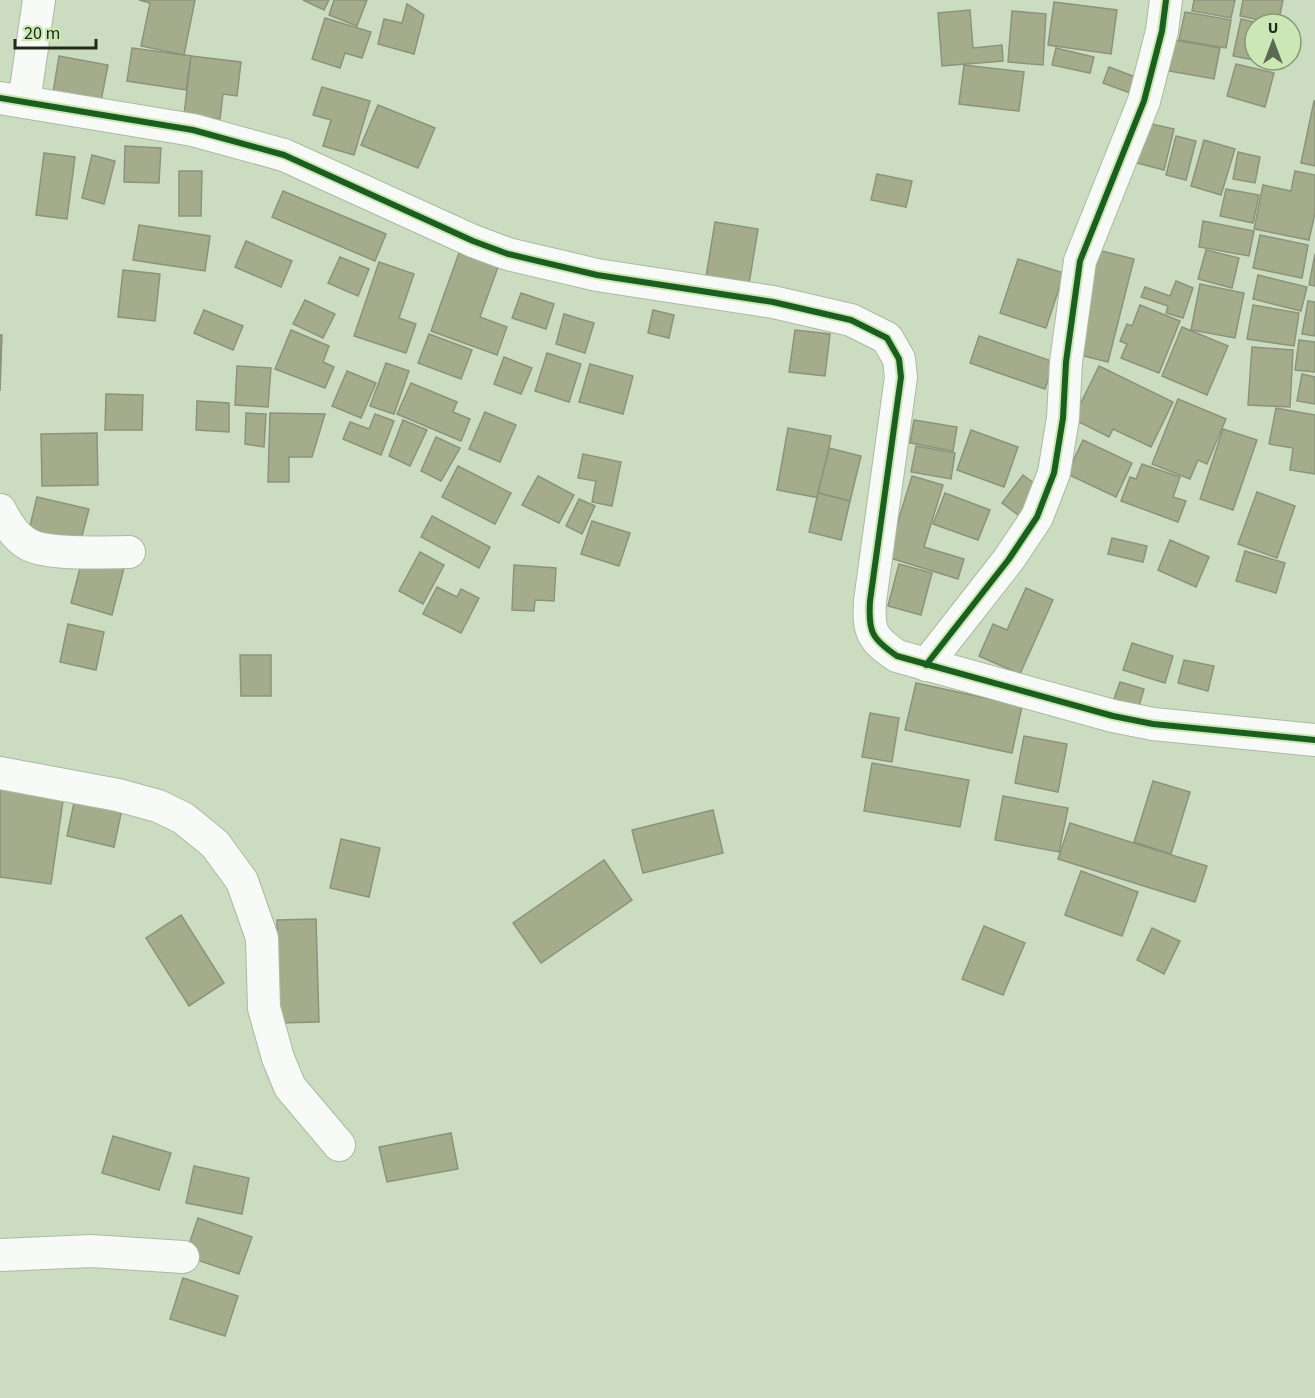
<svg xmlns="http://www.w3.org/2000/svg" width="1315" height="1398" font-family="'Source Sans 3',sans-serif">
	<rect width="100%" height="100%" fill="#ccdcc0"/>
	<g fill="#a4ac8c" stroke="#8b937c" stroke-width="1.5">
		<path d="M195,0L184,55L141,46L150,3L139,0Z"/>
		<path d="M303,0H329L324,10Z"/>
		<path d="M334,0H367L357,26L329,15Z"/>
		<path d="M1194,0H1235L1231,18L1192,11Z"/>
		<path d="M1243,0H1283L1278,24L1240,16Z"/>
		<path d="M1054,2L1117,10L1111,54L1048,45Z"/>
		<path d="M407,4L424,15L414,54L378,44L384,19L402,23Z"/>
		<path d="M970,10L973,48L1002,45L1003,61L942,66L938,13Z"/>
		<path d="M1012,11L1046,14L1043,65L1008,62Z"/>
		<path d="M1185,12L1231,20L1226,48L1179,40Z"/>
		<path d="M325,18L371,32L362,58L345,53L340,68L312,59Z"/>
		<path d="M1241,19L1263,24H1255V60H1268V63L1233,56Z"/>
		<path d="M1174,40L1220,48L1214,79L1169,71Z"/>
		<path d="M132,48L191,56L186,90L127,81Z"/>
		<path d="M1056,48L1094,57L1090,73L1052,65Z"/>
		<path d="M59,56L108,65L101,101L53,93Z"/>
		<path d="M191,56L241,62L237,96L223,94L220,119L184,115Z"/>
		<path d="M1236,64L1274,73L1265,107L1227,96Z"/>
		<path d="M964,65L1024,72L1019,111L959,104Z"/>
		<path d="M1109,67L1138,78L1133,94L1103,83Z"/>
		<path d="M322,87L370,101L354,155L323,146L331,120L313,115Z"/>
		<path d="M1314,101H1315V166L1301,163Z"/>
		<path d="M378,105L435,128L418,168L361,145Z"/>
		<path d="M1143,122L1174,129L1164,170L1133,162Z"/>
		<path d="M1176,136L1196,141L1186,180L1166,175Z"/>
		<path d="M1204,140L1235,149L1221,195L1191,186Z"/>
		<path d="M125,146L161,148L159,183L124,182Z"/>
		<path d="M1238,152L1260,157L1255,183L1233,179Z"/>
		<path d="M44,153L75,157L67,219L36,215Z"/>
		<path d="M92,155L115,161L104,204L82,198Z"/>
		<path d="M179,171H202L201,216H179Z"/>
		<path d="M1295,171L1315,175V213L1309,240L1254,229L1263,185L1291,191Z"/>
		<path d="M877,174L912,181L906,207L871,200Z"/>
		<path d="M1226,189L1259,195L1253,223L1220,216Z"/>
		<path d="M283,191L386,234L375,261L272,217Z"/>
		<path d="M1203,221L1254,231L1249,256L1199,247Z"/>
		<path d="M715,222L758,229L749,284L706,277Z"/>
		<path d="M139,225L210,236L205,271L133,260Z"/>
		<path d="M1260,235L1308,245L1302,278L1253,268Z"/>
		<path d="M246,241L292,261L281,287L235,267Z"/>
		<path d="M1098,250L1134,259L1108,362L1072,353Z"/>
		<path d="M1206,250L1239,258L1232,288L1198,279Z"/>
		<path d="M459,253L498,267L480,317L507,327L497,355L431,331Z"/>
		<path d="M1315,254V286L1309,285Z"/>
		<path d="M340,257L369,269L358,296L328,283Z"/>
		<path d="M1018,259L1064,273L1046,328L1000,313Z"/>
		<path d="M379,262L414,274L399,318L416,324L406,353L354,336Z"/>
		<path d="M123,270L160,274L155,321L118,317Z"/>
		<path d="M1258,275L1307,287L1301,311L1253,299Z"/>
		<path d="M1176,281L1193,288L1183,318L1166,313L1168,306L1141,297L1145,287L1170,296Z"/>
		<path d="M1200,284L1244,293L1235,338L1191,330Z"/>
		<path d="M521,293L554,304L546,329L512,318Z"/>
		<path d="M305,300L335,314L323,338L293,324Z"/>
		<path d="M1308,301L1315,302V336L1302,334Z"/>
		<path d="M1140,305L1180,321L1159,373L1121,358L1127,344L1120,341L1127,324L1132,326Z"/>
		<path d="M1253,305L1299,313L1294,346L1247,339Z"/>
		<path d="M204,310L243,326L233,350L194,333Z"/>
		<path d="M653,310L674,315L669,338L648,333Z"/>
		<path d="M564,314L594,323L585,353L556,344Z"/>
		<path d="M1182,327L1228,346L1207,395L1162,376Z"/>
		<path d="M291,330L329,346L323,362L334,367L325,388L275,369Z"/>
		<path d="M795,330L830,334L825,376L789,372Z"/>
		<path d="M429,334L472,350L461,379L418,363Z"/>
		<path d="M0,335H2L0,391Z"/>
		<path d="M979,336L1054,362L1045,389L970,363Z"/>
		<path d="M1299,340L1315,342V372L1295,370Z"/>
		<path d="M1252,347L1293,350L1290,407L1248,405Z"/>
		<path d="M547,353L581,364L569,402L535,391Z"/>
		<path d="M504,357L532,368L521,394L494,384Z"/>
		<path d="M386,363L409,371L394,414L370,406Z"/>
		<path d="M590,364L633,376L623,414L579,402Z"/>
		<path d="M237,366L271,368L268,407L235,405Z"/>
		<path d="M1099,366L1173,402L1151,447L1113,429L1109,437L1073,419Z"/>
		<path d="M347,371L376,383L361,418L332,406Z"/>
		<path d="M1302,374L1315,377V404L1297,401Z"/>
		<path d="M411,383L457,402L453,412L470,419L461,441L397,414Z"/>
		<path d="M106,394L143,395L142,430H105Z"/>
		<path d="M1178,399L1226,419L1207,464L1198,460L1190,479L1152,464Z"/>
		<path d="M197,401L229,403V432L196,430Z"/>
		<path d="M1276,408L1315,415V474L1290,470L1293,448L1269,444Z"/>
		<path d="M485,412L516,425L500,462L469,449Z"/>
		<path d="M246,413L266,414L264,447L245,444Z"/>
		<path d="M270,413L325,414L312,457H289V482H268Z"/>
		<path d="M375,414L394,421L381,455L343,439L350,422L369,429Z"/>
		<path d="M403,420L427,430L410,466L389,456Z"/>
		<path d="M914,420L957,427L953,451L910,443Z"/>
		<path d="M788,428L831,436L820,498L777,490Z"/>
		<path d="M1223,429L1257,440L1233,510L1200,499Z"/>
		<path d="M971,430L1018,447L1004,487L957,470Z"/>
		<path d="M97,433L98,485L42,486L41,434Z"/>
		<path d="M436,437L460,448L441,481L421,471Z"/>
		<path d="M1083,440L1132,463L1116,497L1067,474Z"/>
		<path d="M916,446L955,453L951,479L911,472Z"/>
		<path d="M829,448L861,456L850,501L818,493Z"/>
		<path d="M583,454L621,462L612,506L592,502L596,481L578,478Z"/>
		<path d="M1142,464L1180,477L1173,497L1186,501L1178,522L1121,501L1130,477L1136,479Z"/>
		<path d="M458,466L511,493L495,524L442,497Z"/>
		<path d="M1023,475L1042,489L1021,517L1002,503Z"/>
		<path d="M538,476L574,495L559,523L522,505Z"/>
		<path d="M912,476L943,485L924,547L964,559L958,579L887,557Z"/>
		<path d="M1257,492L1295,506L1277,558L1238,544Z"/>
		<path d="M818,493L850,501L841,540L809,532Z"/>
		<path d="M945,493L990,510L978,540L933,524Z"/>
		<path d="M37,497L89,509L80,543L29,530Z"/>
		<path d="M579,499L595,506L582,534L566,526Z"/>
		<path d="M432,516L490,547L479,568L421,537Z"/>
		<path d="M592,521L630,533L619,566L581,554Z"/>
		<path d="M1112,538L1147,546L1143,562L1108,554Z"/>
		<path d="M1170,540L1209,557L1196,587L1158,570Z"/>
		<path d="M1245,551L1285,563L1276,593L1236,581Z"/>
		<path d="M420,552L444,565L423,604L399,591Z"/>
		<path d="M83,556L126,560L112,615L71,603Z"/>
		<path d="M899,564L932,573L921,615L888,606Z"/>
		<path d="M514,565L556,568L554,601L535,600L534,611L512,610Z"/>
		<path d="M437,587L457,597L461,589L479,598L461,633L423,614Z"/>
		<path d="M1026,588L1053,600L1020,674L979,656L993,624L1007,630Z"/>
		<path d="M68,624L104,632L96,670L60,662Z"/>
		<path d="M1132,643L1173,656L1165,683L1123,670Z"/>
		<path d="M240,655H271V696H241Z"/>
		<path d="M1184,660L1214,666L1208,691L1178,683Z"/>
		<path d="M1120,682L1144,689L1138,709L1113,702Z"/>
		<path d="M916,683L1022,706L1012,753L905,730Z"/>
		<path d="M870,713L899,718L892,762L862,757Z"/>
		<path d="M1024,736L1067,744L1058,792L1015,783Z"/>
		<path d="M872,763L969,780L960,827L864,811Z"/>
		<path d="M1153,781L1190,792L1171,854L1134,842Z"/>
		<path d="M0,785L64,794L51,884L0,877Z"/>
		<path d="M1003,796L1068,808L1059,852L995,840Z"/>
		<path d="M75,798L122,809L114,847L67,836Z"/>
		<path d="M713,810L723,853L643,873L632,830Z"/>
		<path d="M1070,823L1207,866L1195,902L1058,859Z"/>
		<path d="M341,839L380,848L369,897L330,888Z"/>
		<path d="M604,860L632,900L541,963L513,923Z"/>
		<path d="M1081,871L1138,892L1122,936L1065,915Z"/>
		<path d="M181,915L224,983L189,1006L146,938Z"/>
		<path d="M316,919L319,1022L279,1023L277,920Z"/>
		<path d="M984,926L1025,943L1003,995L962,979Z"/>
		<path d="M1152,928L1180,941L1164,974L1137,960Z"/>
		<path d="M451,1133L458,1169L387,1182L379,1147Z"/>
		<path d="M113,1136L171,1153L159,1190L102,1173Z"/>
		<path d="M194,1166L249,1178L242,1214L186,1203Z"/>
		<path d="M198,1218L252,1237L239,1274L185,1256Z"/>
		<path d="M183,1278L238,1296L225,1336L170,1319Z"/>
	</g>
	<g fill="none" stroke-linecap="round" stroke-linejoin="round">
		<defs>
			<g id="street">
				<path d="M0,98L193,130L284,155L473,241L508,254L597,275L773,302L851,320L887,338L899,359L901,377L870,601C868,632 872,639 897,656L1113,716L1153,724L1315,740"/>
				<path d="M24,102L39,0"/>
				<path d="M0,510C6,522 15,536 26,543C45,556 105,552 129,552"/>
				<path d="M926,665L1009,559L1037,517L1054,473L1063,418L1066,362L1080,261L1144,101L1162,31L1166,0"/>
				<path d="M0,773L118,795L158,806L183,818L215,844L242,881L262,938L264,1008L278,1058L290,1087L339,1145"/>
				<path d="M0,1255L91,1251L183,1257"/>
			</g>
		</defs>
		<use href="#street" stroke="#acb9a3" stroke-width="34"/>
		<use href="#street" stroke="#f7faf6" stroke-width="32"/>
		<defs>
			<g id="cycleway">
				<path d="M0,98L193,130L284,155L473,241L508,254L597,275L773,302L851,320L887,338L899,359L901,377L870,601C868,632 872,639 897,656L1113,716L1153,724L1315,740"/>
				<path d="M926,665L1009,559L1037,517L1054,473L1063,418L1066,362L1080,261L1144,101L1162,31L1166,0"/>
			</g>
		</defs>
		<use href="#cycleway" stroke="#cae7b5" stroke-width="10"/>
		<use href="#cycleway" stroke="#1b5e20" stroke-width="6"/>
	</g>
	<g transform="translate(1273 42)"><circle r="28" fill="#cae7b5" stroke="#869c76" stroke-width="1.5"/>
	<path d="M0-4.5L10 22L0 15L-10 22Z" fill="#5c6953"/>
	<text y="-9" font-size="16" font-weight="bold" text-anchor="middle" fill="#202b18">U</text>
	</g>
	<path d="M15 39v9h81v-9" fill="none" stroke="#202b18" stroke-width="3"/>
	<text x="24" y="39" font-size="18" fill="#202b18" stroke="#cae7b5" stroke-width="4.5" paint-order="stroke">20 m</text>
</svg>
